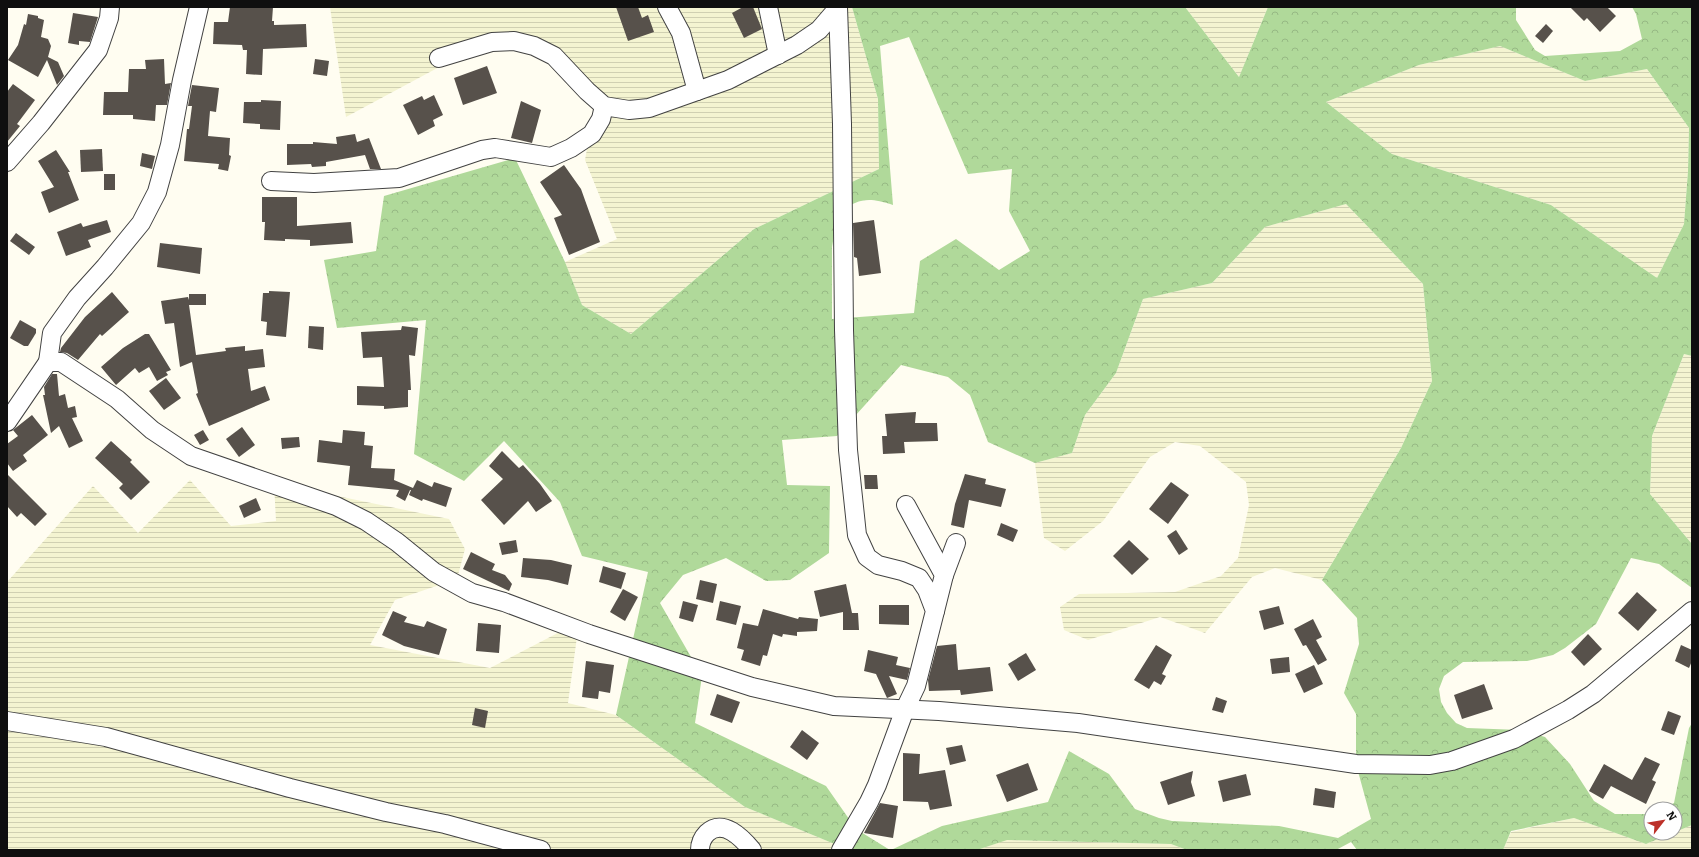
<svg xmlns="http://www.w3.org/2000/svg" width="1699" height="857" font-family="Bitter,serif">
	<defs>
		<pattern id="farmland-rules" width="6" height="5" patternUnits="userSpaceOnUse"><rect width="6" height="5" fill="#f4f4d1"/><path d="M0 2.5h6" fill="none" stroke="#d0d0b2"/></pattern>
		<pattern id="forest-crowns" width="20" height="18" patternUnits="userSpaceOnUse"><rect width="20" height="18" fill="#b0d99a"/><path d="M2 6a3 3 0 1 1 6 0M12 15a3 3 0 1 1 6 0" fill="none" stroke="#96b984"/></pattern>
	</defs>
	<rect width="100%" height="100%" fill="#fffdf1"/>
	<g fill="url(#farmland-rules)">
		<path d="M330,7H852L878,99L879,169L754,229L631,334L582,305L565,262L617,239L585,160L595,104L548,61L505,46L443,65L346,117Z"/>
		<path d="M1185,7H1268L1239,77Z"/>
		<path d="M1500,46L1585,81L1647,69L1689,128L1688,171L1684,224L1657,278L1551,205L1392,154L1326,102L1419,65Z"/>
		<path d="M1346,204L1423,284L1432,381L1401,448L1322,580L1275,568L1252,577L1205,633L1160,617L1088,640L1064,630L1060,607L1079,594L1175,592L1221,576L1238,558L1249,505L1246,482L1200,446L1175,442L1150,457L1103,521L1065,551L1044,538L1035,463L1072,453L1085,415L1116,373L1143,299L1212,283L1265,227Z"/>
		<path d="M1684,354L1692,356V544L1650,494L1652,436Z"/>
		<path d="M190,480L231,526L276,521L274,483L449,519L465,549L457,579L395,600L370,645L490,668L579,622L568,703L616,715L745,807L849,850H7V582L93,486L138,533Z"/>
		<path d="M1574,818L1646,844L1692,825V850H1503L1511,832Z"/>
		<path d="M1006,840L1171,844L1187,850H977Z"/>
	</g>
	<g fill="url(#forest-crowns)" fill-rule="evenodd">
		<path d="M852,7H1185L1239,77L1268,7H1516V20L1535,50L1545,56L1620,51L1642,39L1636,14L1632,7H1692V356L1684,354L1652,436L1650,494L1692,544V588L1659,564L1631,558L1596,624L1565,648L1553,655L1527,661L1463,662L1444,676L1439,689L1441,702L1447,713L1456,723L1467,728L1520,730L1545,737L1570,764L1594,801L1615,814H1651V833H1672L1646,844L1574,818L1511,831L1503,850H1357L1351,842L1336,850H1187L1171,844L1007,840L977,850H891L942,826L1048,802L1069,751L1109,774L1135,809L1159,818L1172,821L1279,826L1338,838L1371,819L1356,764V714L1344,693L1359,644L1357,618L1322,580L1401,448L1432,381L1423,284L1346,204L1265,227L1212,283L1143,299L1116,373L1085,415L1072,453L1035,463L988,442L970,395L948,377L901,365L837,436L782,440L787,485L830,486L829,553L790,580L766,581L726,558L683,575L660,603L702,676L695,723L826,786L856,829L890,850H849L745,807L616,715L648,572L582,556L560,502L504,441L464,481L414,454L426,320L337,328L324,260L376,251L384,196L515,158L565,262L582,305L631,334L754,229L879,169L878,99ZM909,37L968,174L1012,169L1009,211L1030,251L999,270L956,239L920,261L914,313L832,319V247L838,212C861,198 868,197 893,205L880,46ZM1500,46L1585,81L1647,69L1689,128L1688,171L1684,224L1657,278L1551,205L1392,154L1326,102L1419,65Z"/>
		<path d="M1692,723V825L1675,832V809H1661L1674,803L1689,728Z"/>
	</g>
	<g fill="#57514b">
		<path d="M230,7H273L272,21H274V25L306,24L307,47L263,49L262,75L246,74L247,50H243L242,45L213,44L214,22H228Z"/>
		<path d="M616,7H638L642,18L648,15L654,32L628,41Z"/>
		<path d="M743,7H753L762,29L744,38L732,13Z"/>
		<path d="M1570,7H1607L1616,16L1600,32L1587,18L1584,21Z"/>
		<path d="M73,13L98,17L90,42L79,41V45L68,43Z"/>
		<path d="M28,14L38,16V18L44,20L41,37L48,39L51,46L48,57L58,62L64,76L57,85L47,60L38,77L8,60L18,45L24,24L26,25Z"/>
		<path d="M1546,24L1553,31L1543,43L1535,36Z"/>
		<path d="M164,59L165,84L171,83L167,105H156L155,121L133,119V115H103L104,92H128L129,69H146L145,60Z"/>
		<path d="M315,59L329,61L327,76L313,74Z"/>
		<path d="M487,66L497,93L463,105L454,78Z"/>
		<path d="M13,84L35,100L17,124L20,126L7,142V92Z"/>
		<path d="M192,85L219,88L216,112L210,111L208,136L230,138L229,155L231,156L228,171L218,169L219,164L184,161L187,129H189L192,106H188Z"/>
		<path d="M434,95L443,115L433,120L435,126L418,135L403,105L422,96L424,100Z"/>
		<path d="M261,100L281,101L280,130L260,129V124L243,123L244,102H261Z"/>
		<path d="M521,101L541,110L532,143L511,138Z"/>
		<path d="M355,134L357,142L369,138L381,169H370L365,155L326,162V166L312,167L311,164L287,165V144H313V142L337,144L336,137Z"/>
		<path d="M102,149L103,171L81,172L80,150Z"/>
		<path d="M56,150L70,172H68L79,200L49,213L41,192L54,187L38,161Z"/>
		<path d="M142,153L155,156L152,169L140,166Z"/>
		<path d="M564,165L581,189L600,242L569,255L554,218L562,215L540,182Z"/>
		<rect x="104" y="174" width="11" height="16"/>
		<path d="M262,197H297V226L351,222L353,243L310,246V240L285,239V241L264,240L265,222H262Z"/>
		<path d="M107,220L111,232L88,240L91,247L66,256L57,232L81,223L83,227Z"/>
		<path d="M874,220L881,273L859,276L857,258L854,257L853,223Z"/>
		<path d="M16,233L35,247L29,255L10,241Z"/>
		<path d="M160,243L202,248L200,274L157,267Z"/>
		<path d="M269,291L290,292L286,337L266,335L267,322L261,321L263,293H269Z"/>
		<path d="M112,292L129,312L102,336L100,334L78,360L67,353L60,352L61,348L85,317Z"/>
		<path d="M189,294H206V305H189L196,355L226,351L225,348L245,346V351L263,349L265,367L248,369L251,391L265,386L270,400L209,426L196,394L198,393L192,362L180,367L174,323L165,324L161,301L188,297L189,300Z"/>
		<path d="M20,320L36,329V333L28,346H24L10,338Z"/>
		<path d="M309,326L324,327L323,350L308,348Z"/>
		<path d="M402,326L418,328L415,356L409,355L411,390H408V407L384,409V406L357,405V386L384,387L382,357L363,358L361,332L401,330Z"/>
		<path d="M145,334H149L171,370L166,372L168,375L157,381L149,367L139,373L135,368L116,385L101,367L123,348Z"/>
		<path d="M52,374H57L59,396L65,394L68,408L75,406L77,417L72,418L83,441L69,448L59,426L51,433L43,395H45L44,387Z"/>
		<path d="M166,378L181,398L164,410L149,391Z"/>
		<path d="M916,412L915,423H937L938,441L904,442L905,453L883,454L882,436H887L885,414Z"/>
		<path d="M32,415L48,435L23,455L27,461L13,471L7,463V444L18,436L13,430Z"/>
		<path d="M242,427L255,445L239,457L226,439Z"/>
		<path d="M203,430L209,440L200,445L194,435Z"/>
		<path d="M343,430L365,432L364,445L373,446L371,468L395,469L394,480L413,488L417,480L432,487L434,482L452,488L446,507L423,499L422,501L409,495L411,490H410L405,501L396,496L399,490L348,485L350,466L317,462L319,440L342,443Z"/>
		<path d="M299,437L300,447L282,449L281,438Z"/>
		<path d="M111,441L132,460L130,462L150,482L131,500L119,488L123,484L95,458Z"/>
		<path d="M502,451L519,468L523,465L540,484L552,501L536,512L528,501L504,525L481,500L503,479L489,466Z"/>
		<path d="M7,474L47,514L35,526L21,513L17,517L7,506Z"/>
		<path d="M965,474L986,479L985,484L1006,489L1001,507L969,500L964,528L951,525L955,504Z"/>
		<path d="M864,475H877L878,489H865Z"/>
		<path d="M1171,482L1189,495L1168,524L1149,509Z"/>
		<path d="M256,498L261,510L244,518L239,506Z"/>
		<path d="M1001,523L1018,530L1013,542L997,535Z"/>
		<path d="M1176,530L1188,549L1179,555L1167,536Z"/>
		<path d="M516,540L518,552L502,555L499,543Z"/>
		<path d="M1129,540L1149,559L1132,575L1113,556Z"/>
		<path d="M471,552L495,564L492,570L505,575L512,584L509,591L463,569Z"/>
		<path d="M523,558L551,560L572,565L568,585L548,580L521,577Z"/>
		<path d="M603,566L626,573L621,589L599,582Z"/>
		<path d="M700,580L717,584L713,603L696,599Z"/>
		<path d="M846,584L852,613H858L859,630H843V612L820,617L814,591Z"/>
		<path d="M623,589L638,597L625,621L610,612Z"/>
		<path d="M1637,592L1657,610L1638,631L1618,613Z"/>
		<path d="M683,601L698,605L693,622L679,618Z"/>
		<path d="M720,601L741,606L736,625L716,620Z"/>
		<path d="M879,605H909V625L879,624Z"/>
		<path d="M1279,606L1284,624L1264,630L1259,611Z"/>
		<path d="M763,609L798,619L799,617L818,619L817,631L797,632V636L783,634L782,637L773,634L767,656L763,655L760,666L741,660L744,650L737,648L743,623L758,626Z"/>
		<path d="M393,611L407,617L404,622L424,627L427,621L447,629L439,655L404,646L382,635Z"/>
		<path d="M1313,619L1322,637L1316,640L1327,660L1318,665L1306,645L1303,646L1294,629Z"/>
		<path d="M478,623L501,625L499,653L476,651Z"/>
		<path d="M1588,634L1602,649L1584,666L1571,652Z"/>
		<path d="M956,644L958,670L990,667L993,691L961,695L960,690L929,691L928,680L937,646Z"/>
		<path d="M1156,645L1172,655L1162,674L1166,676L1161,685L1154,681L1149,689L1134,680Z"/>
		<path d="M1681,645L1692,650V661L1689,668L1675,661Z"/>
		<path d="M868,650L898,657L896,665L910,668L907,680L889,676L897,694L887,698L876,674L864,671Z"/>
		<path d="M1026,653L1036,670L1018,681L1008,664Z"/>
		<path d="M1289,657L1290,672L1272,674L1270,659Z"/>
		<path d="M586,661L614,665L610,693L599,691L598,699L582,697Z"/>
		<path d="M1314,665L1323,684L1304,693L1295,674Z"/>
		<path d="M1484,684L1493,709L1462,719L1454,695Z"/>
		<path d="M717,694L740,702L732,723L710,715Z"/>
		<path d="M1216,697L1227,701L1223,713L1212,710Z"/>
		<path d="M475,708L488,711L485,728L472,725Z"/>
		<path d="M1668,711L1681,716L1674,735L1661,730Z"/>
		<path d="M802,730L819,743L807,760L790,747Z"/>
		<path d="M962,745L966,761L950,765L946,748Z"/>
		<path d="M903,753L920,754L919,774L945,770L952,806L930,810L928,802L903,801Z"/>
		<path d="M1645,757L1660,764L1652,780L1656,782L1646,804L1611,786L1603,799L1589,791L1604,764L1632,780Z"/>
		<path d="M1028,763L1038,790L1007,802L996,775Z"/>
		<path d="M1193,771L1191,782L1195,796L1168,805L1160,782Z"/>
		<path d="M1246,774L1251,795L1223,802L1218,781Z"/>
		<path d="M1315,788L1336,792L1334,808L1313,805Z"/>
		<path d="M880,803L898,806L893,838L864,833Z"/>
	</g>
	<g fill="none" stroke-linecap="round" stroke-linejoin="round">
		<defs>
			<g id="minor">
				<path d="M667,7L681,33L697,91"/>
				<path d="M768,7L778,55"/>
				<path d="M838,7L842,124L844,330L848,450L857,535L867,557L878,565L902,571L919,578L927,590L935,611L916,686L905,709L877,785L869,802L841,850"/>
				<path d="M439,58L492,42L514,41L534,46L554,56L587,91L604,106L629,110L649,108L728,80L797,45L819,30L838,8"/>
				<path d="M7,162L41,123L98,50L109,18L110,7"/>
				<path d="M271,181L314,183L399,178L482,150L495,148L551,157L571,148L592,134L601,119L604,106"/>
				<path d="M48,362L52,333L77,298L105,267L141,223L157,192L170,145L182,80L199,7"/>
				<path d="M7,422L48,362H61L117,399L152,430L191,456L336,506L366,521L397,542L434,572L472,593L504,602L589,634L752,687L834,706L939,711L1078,723L1356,764L1430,765L1452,761L1514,739L1568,710L1593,694L1692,611"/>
				<path d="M906,505L944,575L935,611"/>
				<path d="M944,575L956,543"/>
				<path d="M7,721L106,737L290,788L386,812L445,824L541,850"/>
				<path d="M700,850C700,843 702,838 707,833C723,818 742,838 752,850"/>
			</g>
		</defs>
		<use href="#minor" stroke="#424242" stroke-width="20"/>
		<use href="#minor" stroke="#fff" stroke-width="18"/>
	</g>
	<rect width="1699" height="857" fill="none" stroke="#0f0f0f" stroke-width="16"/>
	<g transform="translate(1663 821) rotate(59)"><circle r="19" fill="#ffffff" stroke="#9f9f9f"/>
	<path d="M0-3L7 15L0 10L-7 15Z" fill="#bd3129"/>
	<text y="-6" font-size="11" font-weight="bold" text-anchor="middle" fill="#0f0f0f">N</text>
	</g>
</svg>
